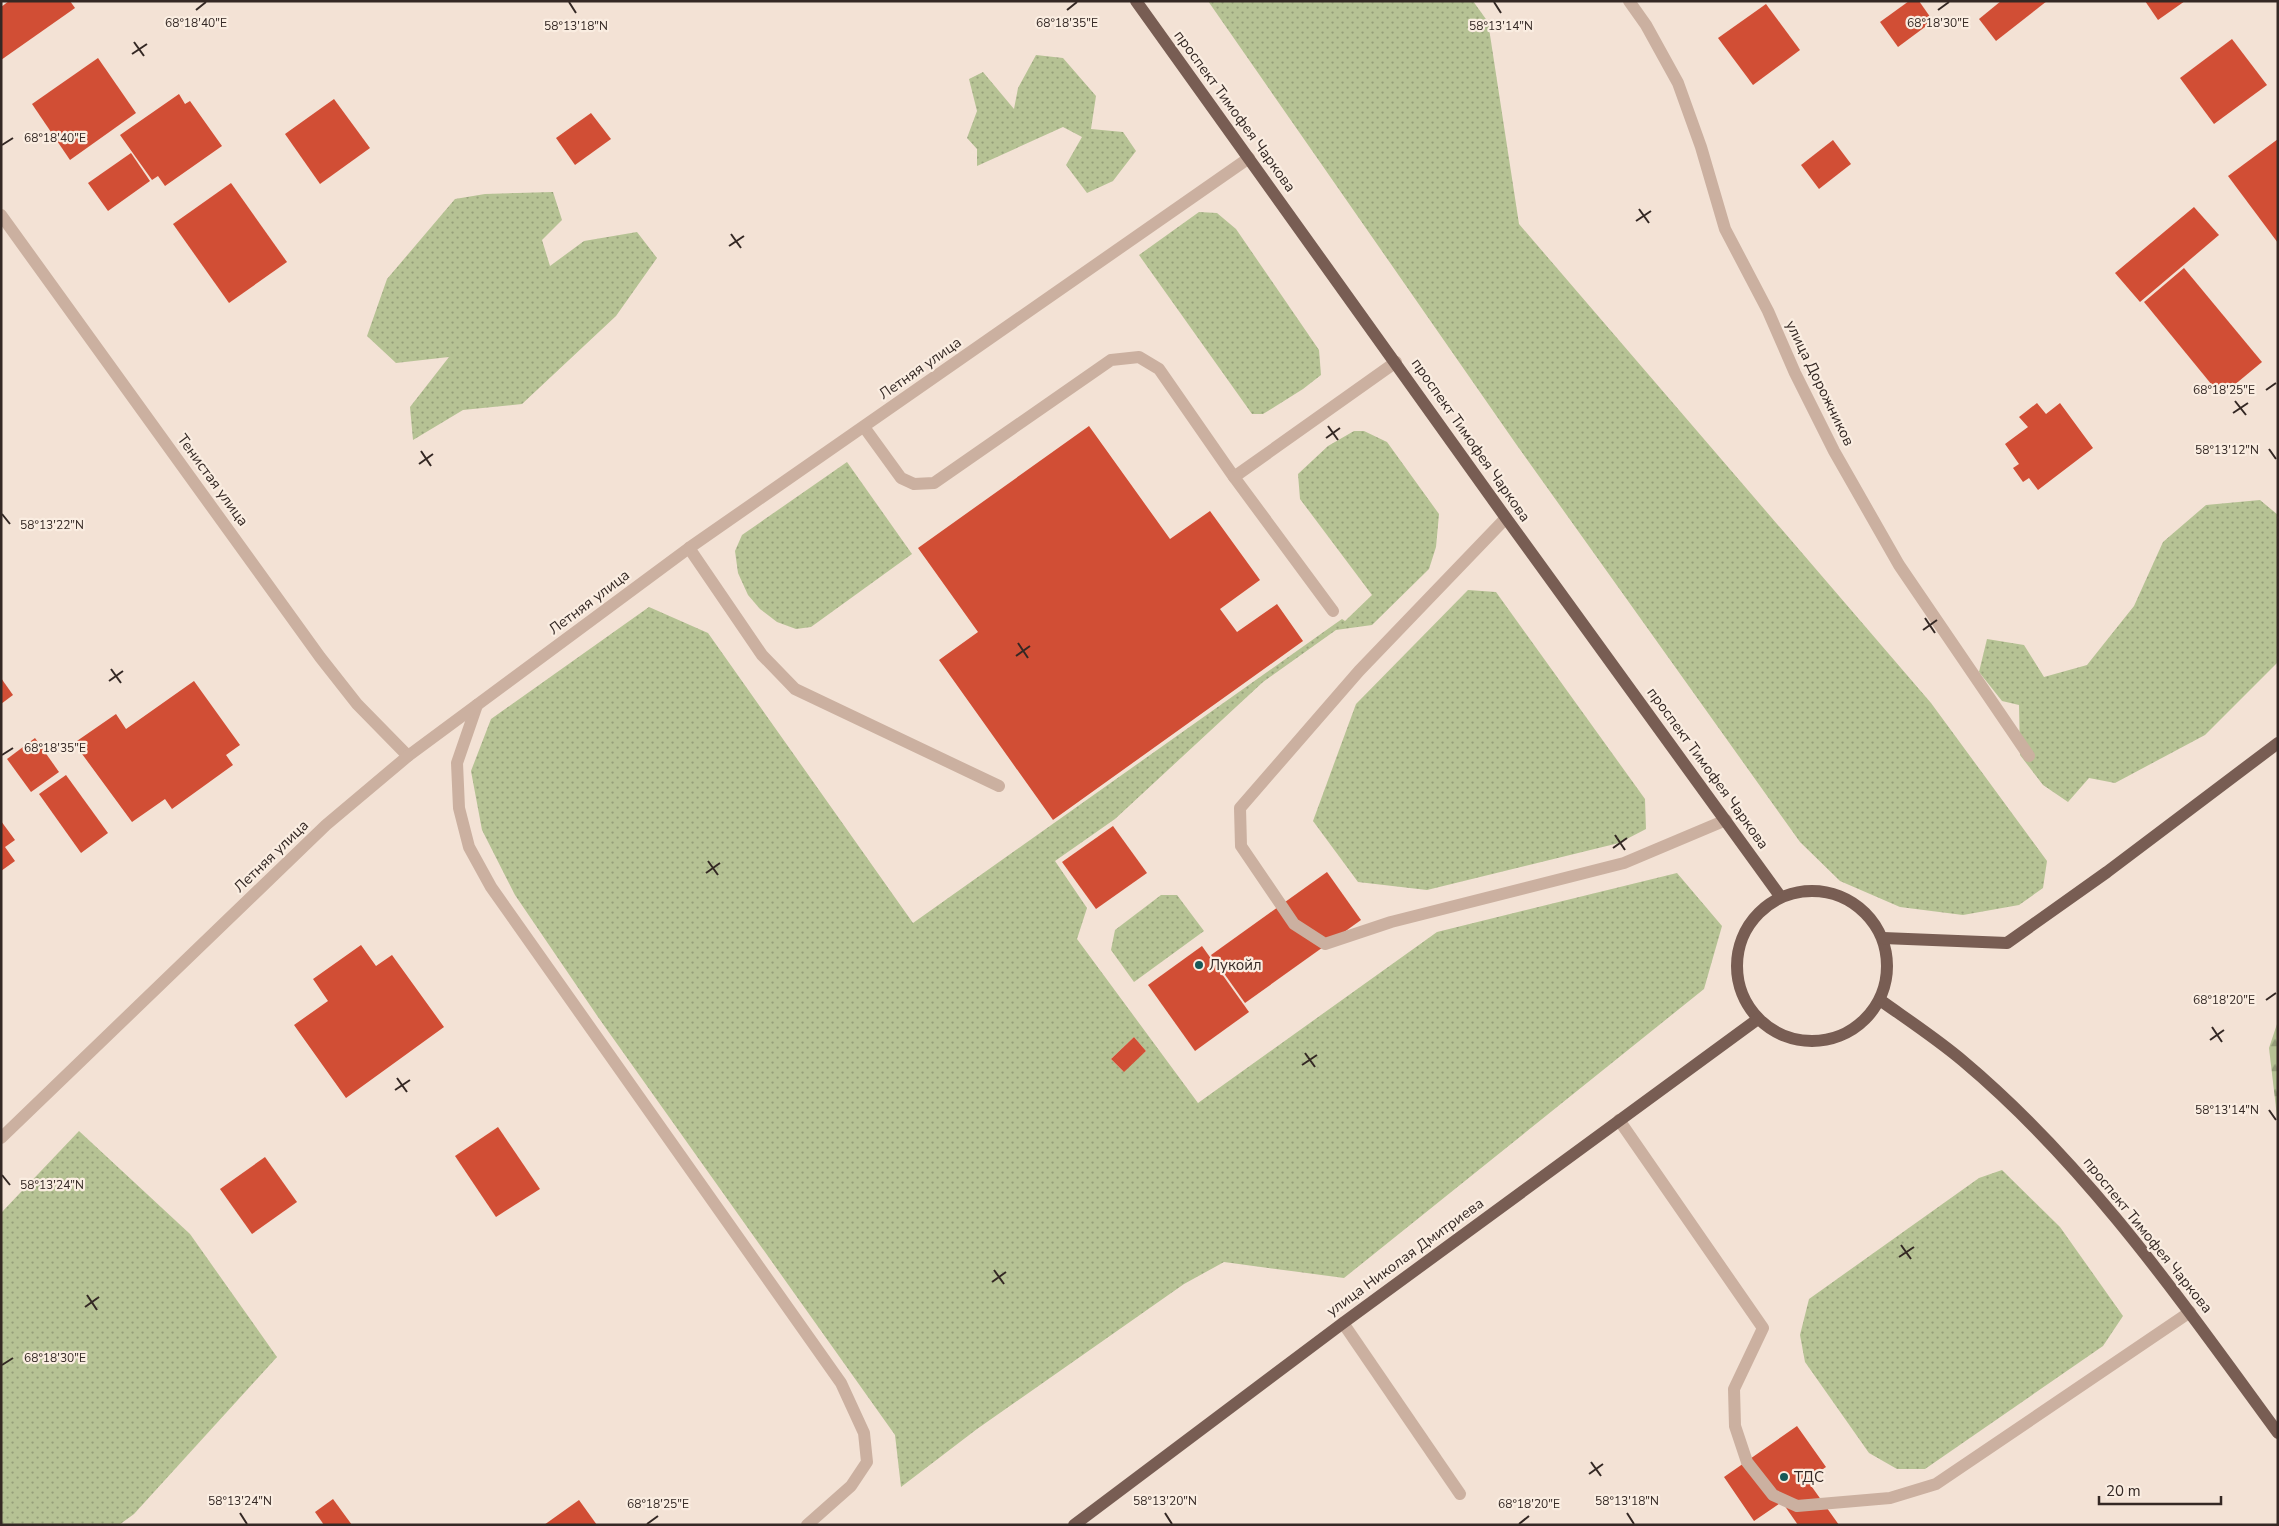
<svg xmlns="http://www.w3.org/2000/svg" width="2279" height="1526" font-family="'Nunito Sans',sans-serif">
	<defs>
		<pattern id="grass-dots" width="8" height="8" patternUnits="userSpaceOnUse" patternTransform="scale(1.25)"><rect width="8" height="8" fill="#b6c294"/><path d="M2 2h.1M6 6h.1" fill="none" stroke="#959e79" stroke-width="1.8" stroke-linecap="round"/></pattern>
		<pattern id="forest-firs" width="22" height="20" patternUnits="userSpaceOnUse" patternTransform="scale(1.25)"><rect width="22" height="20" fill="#b6c294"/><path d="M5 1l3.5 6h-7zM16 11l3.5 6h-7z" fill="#959e79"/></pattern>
	</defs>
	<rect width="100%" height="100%" fill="#f3e2d5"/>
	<g fill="url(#grass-dots)" fill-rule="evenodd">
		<path d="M1208,1H1473L1488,22L1519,224L1931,703L2047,861L2043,888L2019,905L1963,915L1900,907L1840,881L1800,842L1516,444Z"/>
		<path d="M1036,55L1063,58L1096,96L1091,129L1123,132L1136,151L1113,181L1087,193L1066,165L1082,137L1063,127L977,166V149L967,138L977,111L969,79L983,72L1014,109L1018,88Z"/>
		<path d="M553,192L562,220L542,240L550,266L584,241L637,232L657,258L616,316L522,404L463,410L413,440L410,407L449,357L396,363L367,336L387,279L455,199L485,194Z"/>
		<path d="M1199,212L1217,213L1236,229L1319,350L1321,375L1303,389L1263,414H1252L1139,255Z"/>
		<path d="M1354,431H1364L1387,442L1439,514L1436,547L1429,569L1372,625L1336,630L1263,682L1115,819L1055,861L1087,908L1077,939L1198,1103L1437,932L1677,873L1722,926L1704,989L1344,1278L1224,1262L1184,1284L977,1429L901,1487L895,1435L598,1017L515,895L482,830L471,771L491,719L649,607L708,633L913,923L1332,626L1342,619L1345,621L1372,595L1300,499L1298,474L1328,446ZM1134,1037L1146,1051L1123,1071L1111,1059Z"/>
		<path d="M847,462L912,554L811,627L796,629L777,622L760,609L748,595L738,573L735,551L742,535Z"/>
		<path d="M2260,500L2278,515L2277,663L2205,735L2115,783L2089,778L2068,802L2043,785L2020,755L2019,705L2002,701L1979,672L1987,639L2024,645L2044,677L2087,665L2134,606L2163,542L2206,505Z"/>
		<path d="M1468,590L1496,592L1645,799L1646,829L1619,843L1427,890L1358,882L1313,821L1356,704Z"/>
		<path d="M1161,895H1177L1204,931L1134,982L1111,950L1115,930Z"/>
		<path d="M79,1131L190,1234L277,1357L134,1514L119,1525H1V1213Z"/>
		<path d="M2002,1170L2060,1227L2123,1316L2103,1346L1925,1469H1897L1869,1453L1805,1362L1800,1335L1809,1299L1979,1178Z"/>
	</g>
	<path fill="url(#forest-firs)" d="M2278,1021V1125L2269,1048Z"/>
	<g fill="#d14e35">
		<path d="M9,1H70L75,8L1,60V7Z"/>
		<path d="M1909,1H1919L1933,21L1898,47L1880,22Z"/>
		<path d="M2001,1H2047L1996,41L1979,19Z"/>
		<path d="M2145,1H2185L2158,20Z"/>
		<path d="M1766,4L1800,50L1753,85L1718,38Z"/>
		<path d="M2232,39L2267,85L2214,124L2180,78Z"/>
		<path d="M98,58L136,113L70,160L32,104Z"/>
		<path d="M179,94L185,104L190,101L222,146L165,186L158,176L152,180L120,135Z"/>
		<path d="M334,99L370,148L320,184L285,134Z"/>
		<path d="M591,113L611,139L575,165L556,138Z"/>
		<path d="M2278,139V243L2228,176Z"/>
		<path d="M1833,140L1851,164L1819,189L1801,165Z"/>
		<path d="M131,153L150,181L108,211L88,183Z"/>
		<path d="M231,183L287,262L229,303L173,224Z"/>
		<path d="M2194,207L2219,235L2140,302L2115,273Z"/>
		<path d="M2184,268L2262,362L2221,396L2144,302Z"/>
		<path d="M2037,403L2046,414L2060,403L2093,448L2038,490L2029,478L2023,482L2013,468L2019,464L2005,444L2028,427L2019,417Z"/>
		<path d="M1089,426L1170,539L1210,511L1260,580L1220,609L1237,632L1277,604L1303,641L1053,820L939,660L978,632L918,548Z"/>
		<path d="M1,678L13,695L1,704Z"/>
		<path d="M194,681L240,745L226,755L233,765L172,809L165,799L132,822L74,743L116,714L126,729Z"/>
		<path d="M35,738L59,772L31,792L7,759Z"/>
		<path d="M66,775L108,833L81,853L39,794Z"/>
		<path d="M1,821L15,840L5,847L15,861L1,871Z"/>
		<path d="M1113,826L1147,873L1096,909L1062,862Z"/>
		<path d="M1327,872L1361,920L1245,1003L1211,955Z"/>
		<path d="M361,945L376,966L392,955L444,1027L346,1098L294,1025L328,1001L313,979Z"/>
		<path d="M1202,946L1249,1012L1195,1051L1148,985Z"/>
		<path d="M1134,1037L1146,1051L1124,1072L1111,1059Z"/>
		<path d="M498,1127L540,1189L496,1217L455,1156Z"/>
		<path d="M265,1157L297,1202L252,1234L220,1189Z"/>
		<path d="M1797,1426L1826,1467L1807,1480L1839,1525H1798L1782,1502L1754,1521L1724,1477Z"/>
		<path d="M333,1499L352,1525H324L315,1512Z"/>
		<path d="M579,1500L597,1525H544Z"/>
	</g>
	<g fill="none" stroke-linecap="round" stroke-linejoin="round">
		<g stroke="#cbb0a0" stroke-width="12">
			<path d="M1629,1L1646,25L1678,83L1701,147L1725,229L1768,311L1795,373L1834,451L1899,565L2029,756"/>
			<path d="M1,215L320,657L357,704L408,756"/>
			<path d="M864,427L901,478L914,484L934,483L1111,360L1139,357L1159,369L1234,477L1396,362"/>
			<path d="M1234,477L1333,611"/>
			<path d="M1506,518L1359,671L1240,808L1241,846L1294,924L1325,944L1391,922L1624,863L1726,820"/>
			<path d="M689,548L762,655L795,689L999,786"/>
			<path d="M477,705L457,763L459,808L469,847L491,887L841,1383L864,1433L867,1462L851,1486L807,1525"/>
			<path d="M1619,1120L1763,1328L1734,1389L1735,1426L1747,1462L1773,1495L1797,1506L1890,1498L1936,1484L2190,1312"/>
			<path d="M1,1138L326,825L408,756L689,548L1249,158"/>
			<path d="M1343,1323L1460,1494"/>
		</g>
		<g stroke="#785d53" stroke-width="12">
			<path d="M1136,1L1506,518L1780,896"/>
			<circle cx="1812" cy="966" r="75"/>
			<path d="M1883,938L2007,943L2107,872L2278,743"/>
			<path d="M1880,1000C1908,1020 1937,1039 1963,1061C2088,1166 2182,1302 2278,1433"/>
			<path d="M1074,1525L1343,1323L1758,1019"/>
		</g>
	</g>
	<path fill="none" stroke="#342824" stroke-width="2" d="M569,2L576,13M1494,2L1501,13M196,10L206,2M1067,10L1077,2M1938,10L1949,2M134,42L144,56M132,54L147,44M2,145L13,138M1639,209L1649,223M1636,221L1651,211M731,234L741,248M729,246L744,236M2266,390L2276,383M2235,401L2246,415M2233,413L2248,403M1328,426L1338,440M1326,438L1340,428M2269,449L2276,459M421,451L431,466M419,464L433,454M2,514L10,524M1925,618L1935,633M1923,630L1937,620M1018,643L1028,658M1016,656L1030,646M111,669L121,683M109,681L123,671M2,755L13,748M1615,835L1625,850M1613,848L1627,838M708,861L718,875M706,873L720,863M2266,1000L2276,993M2212,1027L2222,1042M2210,1040L2224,1030M1305,1053L1315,1067M1302,1065L1317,1055M397,1078L407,1092M395,1090L410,1080M2269,1110L2276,1120M2,1175L10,1185M1901,1245L1911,1259M1899,1257L1914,1247M994,1270L1004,1284M992,1282L1006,1272M87,1295L97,1310M85,1307L99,1297M2,1365L13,1358M1591,1462L1601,1476M1589,1474L1603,1464M240,1513L247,1524M1165,1513L1172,1524M1627,1513L1634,1524M647,1524L658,1516M1519,1524L1529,1516"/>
	<g fill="#175958" stroke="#faede1" stroke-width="2">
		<circle cx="1199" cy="965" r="5"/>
		<circle cx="1784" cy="1477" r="5"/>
	</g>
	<g text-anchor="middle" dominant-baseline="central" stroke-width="4.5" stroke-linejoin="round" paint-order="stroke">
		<g font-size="15" fill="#342824" stroke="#faede1">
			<text transform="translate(1235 111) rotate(54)">проспект Тимофея Чаркова</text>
			<text transform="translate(920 368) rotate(-35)">Летняя улица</text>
			<text transform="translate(1820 383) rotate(64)">улица Дорожников</text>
			<text transform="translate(1471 440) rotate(55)">проспект Тимофея Чаркова</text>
			<text transform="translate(213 480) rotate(54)">Тенистая улица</text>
			<text transform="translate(589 602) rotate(-37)">Летняя улица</text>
			<text transform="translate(1708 768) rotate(54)">проспект Тимофея Чаркова</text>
			<text transform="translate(271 856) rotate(-44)">Летняя улица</text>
			<text transform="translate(2148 1235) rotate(51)">проспект Тимофея Чаркова</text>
			<text transform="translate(1405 1257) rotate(-36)">улица Николая Дмитриева</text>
		</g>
		<g font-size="15" fill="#342824" stroke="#faede1" text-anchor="start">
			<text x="1209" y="965">Лукойл</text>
			<text x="1794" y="1477">ТДС</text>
		</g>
	</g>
	<g font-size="12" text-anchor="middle" fill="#342824" stroke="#faede1" stroke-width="4.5" stroke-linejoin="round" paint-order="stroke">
		<text x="196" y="27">68°18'40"E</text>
		<text x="1067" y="27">68°18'35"E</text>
		<text x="1938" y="27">68°18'30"E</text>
		<text x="1501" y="30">58°13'14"N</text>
		<text x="576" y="30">58°13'18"N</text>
		<text x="55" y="142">68°18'40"E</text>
		<text x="2224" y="394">68°18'25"E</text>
		<text x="2227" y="454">58°13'12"N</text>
		<text x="52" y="529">58°13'22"N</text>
		<text x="55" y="752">68°18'35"E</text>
		<text x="2224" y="1004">68°18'20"E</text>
		<text x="2227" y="1114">58°13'14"N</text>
		<text x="52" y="1189">58°13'24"N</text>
		<text x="55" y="1362">68°18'30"E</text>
		<text x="240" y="1505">58°13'24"N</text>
		<text x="1165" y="1505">58°13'20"N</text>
		<text x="1627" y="1505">58°13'18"N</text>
		<text x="658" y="1508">68°18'25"E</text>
		<text x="1529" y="1508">68°18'20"E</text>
	</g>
	<rect width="2279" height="1526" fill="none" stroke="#342824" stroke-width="5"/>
	<path d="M2099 1496v8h122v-8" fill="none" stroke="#342824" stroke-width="2.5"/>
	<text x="2106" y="1496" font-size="15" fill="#342824" stroke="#faede1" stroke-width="4" paint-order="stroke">20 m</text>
</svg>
